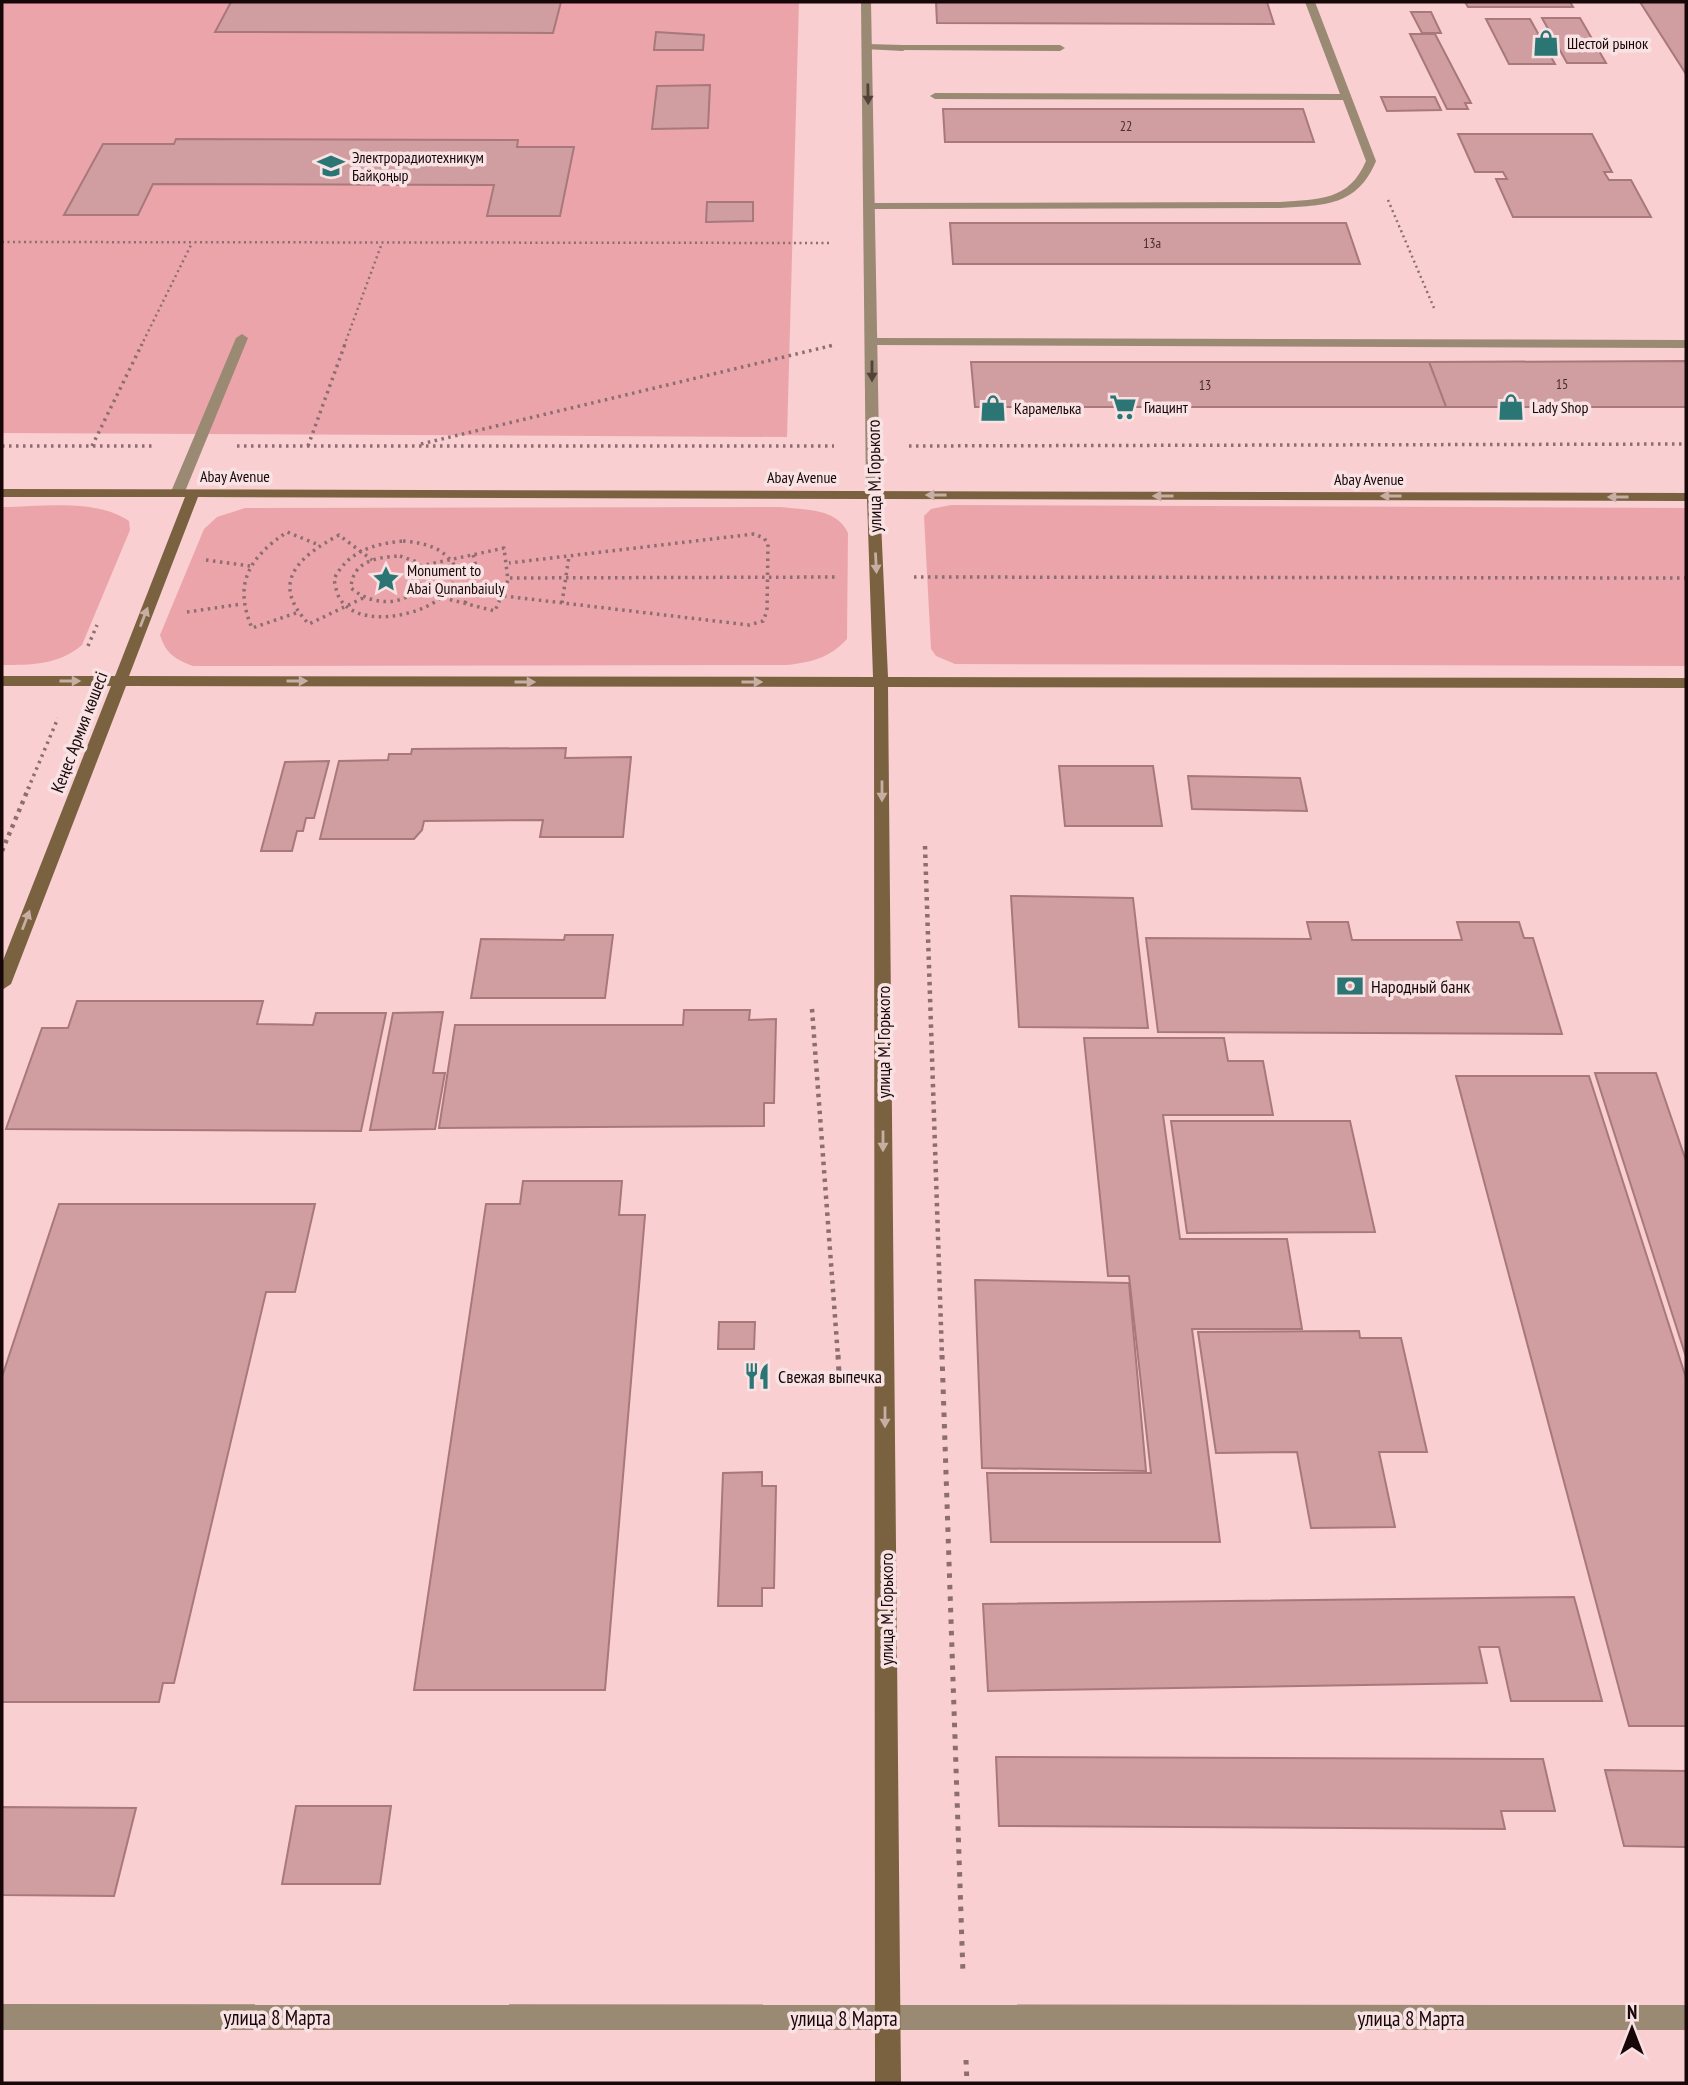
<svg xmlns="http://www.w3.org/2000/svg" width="1688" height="2085" font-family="'PT Sans Narrow',sans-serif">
	<rect width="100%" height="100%" fill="#f9cfd1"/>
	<g fill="#eba5aa">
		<path d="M2,2H799L787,437L2,433Z"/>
		<path d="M951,505L1686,508V666L955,664L936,656L931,649L924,516L931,509Z"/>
		<path d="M2,507C41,507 95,498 129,521L130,530L82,645C59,665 31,665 2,665Z"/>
		<path d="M781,507C805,510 837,508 848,533L847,639C829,658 813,662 787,665L193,666C175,659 166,654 160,635L204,529L217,517L245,508Z"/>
	</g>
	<g fill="#d09ea0" stroke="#a8787b" stroke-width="2">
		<path d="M231,2H561L553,33L215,32Z"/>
		<path d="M936,2H1267L1274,24L937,23Z"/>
		<path d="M1465,2H1570L1573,7H1468Z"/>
		<path d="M1640,2H1686V74Z"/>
		<path d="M1411,12H1431L1441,33H1422Z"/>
		<path d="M1542,18H1580L1606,63H1567Z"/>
		<path d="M1486,19H1530L1555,64H1509Z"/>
		<path d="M656,32L704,35L703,50H654Z"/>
		<path d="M1410,34H1435L1471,103H1465L1468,109H1447Z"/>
		<path d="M710,85L708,128L652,129L657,86Z"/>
		<path d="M1381,97H1435L1441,110L1387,111Z"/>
		<path d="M943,109H1303L1314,142H945Z"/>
		<path d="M1458,134H1592L1612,172H1604L1609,180H1631L1651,217H1513L1496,179H1507L1503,172H1475Z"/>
		<path d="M176,139L518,140L517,147H574L560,216H487L494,185L153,184L138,215H64L103,144H174Z"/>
		<path d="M707,202H753V221L706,222Z"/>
		<path d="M950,223H1346L1360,264H953Z"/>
		<path d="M1686,361V407H1446L1429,362Z"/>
		<path d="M971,362H1429L1446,407H975Z"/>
		<path d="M566,748L565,758L631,757L623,837H540L543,820L424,821L422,830L414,839H320L339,761L388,760L389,754H411L412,749Z"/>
		<path d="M329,761L314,818H306L303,831H297L292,851H261L285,762Z"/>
		<path d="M1059,766H1153L1162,826H1065Z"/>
		<path d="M1188,776L1300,778L1307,811L1192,809Z"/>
		<path d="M1011,896L1133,898L1148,1028L1019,1027Z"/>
		<path d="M1307,922H1348L1352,940H1462L1457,922H1519L1524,938H1533L1562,1034L1158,1032L1146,938L1311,939Z"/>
		<path d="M565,935H613L605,998H471L481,939L564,940Z"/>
		<path d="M77,1001H263L257,1024L313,1025L316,1013H386L361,1131L6,1129L42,1028H68Z"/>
		<path d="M684,1010H750L749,1020L776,1019L774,1103H764V1126L439,1128L455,1025H683Z"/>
		<path d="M443,1012L433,1073H445L435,1129L370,1130L393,1013Z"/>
		<path d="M1084,1038H1224L1228,1061H1263L1273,1115H1163L1180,1239H1287L1302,1329H1192L1220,1542H991L987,1473H1151L1129,1276H1108Z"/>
		<path d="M1595,1073H1656L1686,1161V1357Z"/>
		<path d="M1456,1076H1589L1686,1378V1726H1629Z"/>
		<path d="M1171,1121H1350L1375,1232L1187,1233Z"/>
		<path d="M523,1181H622L619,1215H645L605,1690H414L486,1204H520Z"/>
		<path d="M59,1204H315L295,1292H266L174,1683H163L159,1702H2V1377Z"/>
		<path d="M975,1280L1129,1283L1146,1471L982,1468Z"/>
		<path d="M719,1322H755L754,1349H718Z"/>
		<path d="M1359,1331L1360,1338H1401L1427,1452H1379L1395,1527L1311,1528L1297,1452L1216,1453L1198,1332Z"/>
		<path d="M762,1472V1486H776L774,1588H762V1606H718L723,1473Z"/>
		<path d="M1574,1597L1602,1701H1511L1499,1647H1479L1487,1683L988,1691L983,1604Z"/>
		<path d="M996,1757L1543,1759L1555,1811H1501L1505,1829L999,1826Z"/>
		<path d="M1605,1770L1686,1771V1847L1624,1846Z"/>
		<path d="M296,1806H391L380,1884H282Z"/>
		<path d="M2,1807L136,1808L114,1896L2,1895Z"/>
	</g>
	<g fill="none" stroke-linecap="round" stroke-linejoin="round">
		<g stroke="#8c6e70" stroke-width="2.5" stroke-dasharray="2 3.5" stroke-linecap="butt">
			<path d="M1388,200L1434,308"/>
			<path d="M2,242L830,243"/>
			<path d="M141,346L192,243"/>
			<path d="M344,346L382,243"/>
			<path d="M829,346L834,345"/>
		</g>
		<g stroke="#8c6e70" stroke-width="3.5" stroke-dasharray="2.5 4.5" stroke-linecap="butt">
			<path d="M421,444L834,345"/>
			<path d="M2,446H155"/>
			<path d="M92,446L142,344"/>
			<path d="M237,446H834"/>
			<path d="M308,446L345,344"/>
			<path d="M909,446L1686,444"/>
			<path d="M403,541C426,543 446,548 457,570C455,577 453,585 449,590C429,616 354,632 338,595C336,590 335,584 334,579C348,551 374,544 403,541Z"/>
			<path d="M400,556L417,562L425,573C416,607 375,609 351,588C352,561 377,557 400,556Z"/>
			<path d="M206,560L250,566"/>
			<path d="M914,577L1686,578"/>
			<path d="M510,578L838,577"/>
			<path d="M416,591L495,611L508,580L504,548L421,566"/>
			<path d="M504,596L749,625L763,621L767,611L768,544L764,538L754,534L509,563"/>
			<path d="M363,598L309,624C269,583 298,557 339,535L372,560"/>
			<path d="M465,603L478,576L473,554"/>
			<path d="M562,603L569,556"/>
			<path d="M187,612L242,604"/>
			<path d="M296,613L252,628C233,583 249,558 287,532L319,545"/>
			<path d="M88,646L97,625"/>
			<path d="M28,789L58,718"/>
		</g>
		<g stroke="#8c6e70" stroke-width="4.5" stroke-dasharray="3.5 5" stroke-linecap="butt">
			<path d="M925,846L942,1357"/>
			<path d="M2,851L29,787"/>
			<path d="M812,1009L838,1357"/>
		</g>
		<g stroke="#8c6e70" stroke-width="5" stroke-dasharray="4.5 7" stroke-linecap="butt">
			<path d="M838,1355L839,1374"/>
			<path d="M942,1355L963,1974"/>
			<path d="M966,2060L967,2083"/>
		</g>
		<g fill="#9a8973" fill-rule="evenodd">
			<path d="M867,44L903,45L908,48L903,51L864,49L862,47Z"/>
			<path d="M242,334L248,338L184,494L182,497H172L170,494L236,338Z"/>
		</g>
		<g fill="#9a8973" fill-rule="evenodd">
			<path d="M1305,2H1315L1376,161C1357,207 1324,205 1280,208L870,209L864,206L870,203L1280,202C1319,199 1349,201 1366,161L1343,100L935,99L930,96L935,93L1340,94Z"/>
			<path d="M903,45H1060L1065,48L1060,51L900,50L898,48Z"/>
			<path d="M868,338L1686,340V348L872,345L866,341Z"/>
			<path d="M2,2004L1686,2005V2030H2Z"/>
		</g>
		<path fill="#9a8973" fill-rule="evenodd" d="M861,2H871L880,495L873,499L866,495Z"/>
		<path fill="#7a6140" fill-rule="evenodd" d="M2,489L1686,493V501L880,499L888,677L1686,678V688L888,687L901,2083H875L874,687L126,686L11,984L2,990V963L111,686H2V676H115L185,497H2ZM198,497L867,499L873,677L129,676Z"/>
	</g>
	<defs><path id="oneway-solid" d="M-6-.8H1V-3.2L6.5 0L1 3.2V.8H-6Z" transform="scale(1.75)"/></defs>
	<g fill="#524239">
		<use href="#oneway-solid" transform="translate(868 94) rotate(89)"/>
		<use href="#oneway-solid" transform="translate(872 371) rotate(90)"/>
	</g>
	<g fill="#c6aea2">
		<use href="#oneway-solid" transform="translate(936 495) rotate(-180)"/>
		<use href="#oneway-solid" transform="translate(1163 496) rotate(-180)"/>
		<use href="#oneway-solid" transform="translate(1391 496) rotate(-180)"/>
		<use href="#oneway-solid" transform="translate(1618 497) rotate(-180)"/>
		<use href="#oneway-solid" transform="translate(876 563) rotate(87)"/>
		<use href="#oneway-solid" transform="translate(144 617) rotate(-69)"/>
		<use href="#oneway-solid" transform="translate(70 681)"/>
		<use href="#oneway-solid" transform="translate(297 681)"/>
		<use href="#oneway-solid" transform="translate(525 682)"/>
		<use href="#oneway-solid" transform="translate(752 682)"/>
		<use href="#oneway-solid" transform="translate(882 791) rotate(90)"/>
		<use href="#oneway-solid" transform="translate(26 920) rotate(-69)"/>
		<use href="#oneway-solid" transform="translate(883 1141) rotate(90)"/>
		<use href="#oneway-solid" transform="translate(885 1417) rotate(90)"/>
	</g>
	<defs>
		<symbol id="shop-bare" viewBox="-9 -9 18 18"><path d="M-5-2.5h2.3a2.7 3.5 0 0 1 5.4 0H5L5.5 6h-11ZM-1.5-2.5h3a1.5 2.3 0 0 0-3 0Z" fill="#2b7575" stroke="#f8e2e3" stroke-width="2.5" paint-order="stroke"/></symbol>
		<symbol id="university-bare" viewBox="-9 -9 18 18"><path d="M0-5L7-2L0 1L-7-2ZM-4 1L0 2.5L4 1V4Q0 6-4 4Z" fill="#2b7575" stroke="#f8e2e3" stroke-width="2.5" paint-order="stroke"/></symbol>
		<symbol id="supermarket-bare" viewBox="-9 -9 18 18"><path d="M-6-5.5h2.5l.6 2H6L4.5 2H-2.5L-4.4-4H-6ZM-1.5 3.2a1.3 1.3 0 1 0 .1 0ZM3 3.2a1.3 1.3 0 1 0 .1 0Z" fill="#2b7575" stroke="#f8e2e3" stroke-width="2.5" paint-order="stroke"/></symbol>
		<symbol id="sight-bare" viewBox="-9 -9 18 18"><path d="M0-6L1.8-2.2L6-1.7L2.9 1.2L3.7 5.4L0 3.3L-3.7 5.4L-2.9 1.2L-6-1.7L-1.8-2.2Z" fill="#2b7575" stroke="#f8e2e3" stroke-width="2.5" paint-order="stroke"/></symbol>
		<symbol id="bank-bare" viewBox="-9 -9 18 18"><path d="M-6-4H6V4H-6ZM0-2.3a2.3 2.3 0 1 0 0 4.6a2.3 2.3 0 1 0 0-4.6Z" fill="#2b7575" stroke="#f8e2e3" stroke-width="2.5" paint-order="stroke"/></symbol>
		<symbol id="restaurant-bare" viewBox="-9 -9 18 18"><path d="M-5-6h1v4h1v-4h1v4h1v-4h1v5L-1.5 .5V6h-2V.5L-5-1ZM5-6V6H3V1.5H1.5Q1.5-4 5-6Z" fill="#2b7575" stroke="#f8e2e3" stroke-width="2.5" paint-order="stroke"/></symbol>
	</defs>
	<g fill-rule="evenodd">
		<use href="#shop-bare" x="1527" y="24" width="38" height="38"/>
		<use href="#university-bare" x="312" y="147" width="38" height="38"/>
		<use href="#supermarket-bare" x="1104" y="388" width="38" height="38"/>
		<use href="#shop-bare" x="1492" y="388" width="38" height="38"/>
		<use href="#shop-bare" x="974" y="389" width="38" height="38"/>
		<use href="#sight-bare" x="367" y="560" width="38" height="38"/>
		<use href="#bank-bare" x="1331" y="967" width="38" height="38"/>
		<use href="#restaurant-bare" x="738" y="1357" width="38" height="38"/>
	</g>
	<g text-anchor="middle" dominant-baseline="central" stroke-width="7" stroke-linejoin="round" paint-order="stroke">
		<g font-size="14" fill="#462d2f">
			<text x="1126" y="126">22</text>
			<text x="1152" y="243">13а</text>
			<text x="1562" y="384">15</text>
			<text x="1205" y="385">13</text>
		</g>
		<g font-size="16" fill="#180709" stroke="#f8e2e3" text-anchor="start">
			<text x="1567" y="43">Шестой рынок</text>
			<text x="352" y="157">Электрорадиотехникум<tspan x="352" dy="18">Байқоңыр</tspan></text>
			<text x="1144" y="407">Гиацинт</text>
			<text x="1532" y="407">Lady Shop</text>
			<text x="1014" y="408">Карамелька</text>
			<text x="407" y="570">Monument to<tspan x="407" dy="18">Abai Qunanbaiuly</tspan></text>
		</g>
		<g font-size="16" fill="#180709" stroke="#f8e2e3">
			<text x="235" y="476">Abay Avenue</text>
			<text x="802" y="477">Abay Avenue</text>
			<text x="1369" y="479">Abay Avenue</text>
		</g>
		<g font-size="18" fill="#180709" stroke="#f8e2e3">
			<text transform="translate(874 476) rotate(-91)">улица М. Горького</text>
			<text transform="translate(79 732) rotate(-69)">Кеңес Армия көшесі</text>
			<text transform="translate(883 1042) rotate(-90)">улица М. Горького</text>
			<text transform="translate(886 1609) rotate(-90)">улица М. Горького</text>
		</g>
		<g font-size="18" fill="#180709" stroke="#f8e2e3" text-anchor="start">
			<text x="1371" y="986">Народный банк</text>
			<text x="778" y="1376">Свежая выпечка</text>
		</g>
		<g font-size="21" fill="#180709" stroke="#f8e2e3">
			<text x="277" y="2017">улица 8 Марта</text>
			<text x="844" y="2018">улица 8 Марта</text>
			<text x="1411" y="2018">улица 8 Марта</text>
		</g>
	</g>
	<rect width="1688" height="2085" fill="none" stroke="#180709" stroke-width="7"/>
	<g transform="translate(1632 2029)" stroke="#f8e2e3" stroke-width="5" paint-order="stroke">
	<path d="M0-5L12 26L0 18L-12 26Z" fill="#180709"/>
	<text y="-10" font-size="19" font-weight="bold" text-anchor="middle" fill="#180709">N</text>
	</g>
</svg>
